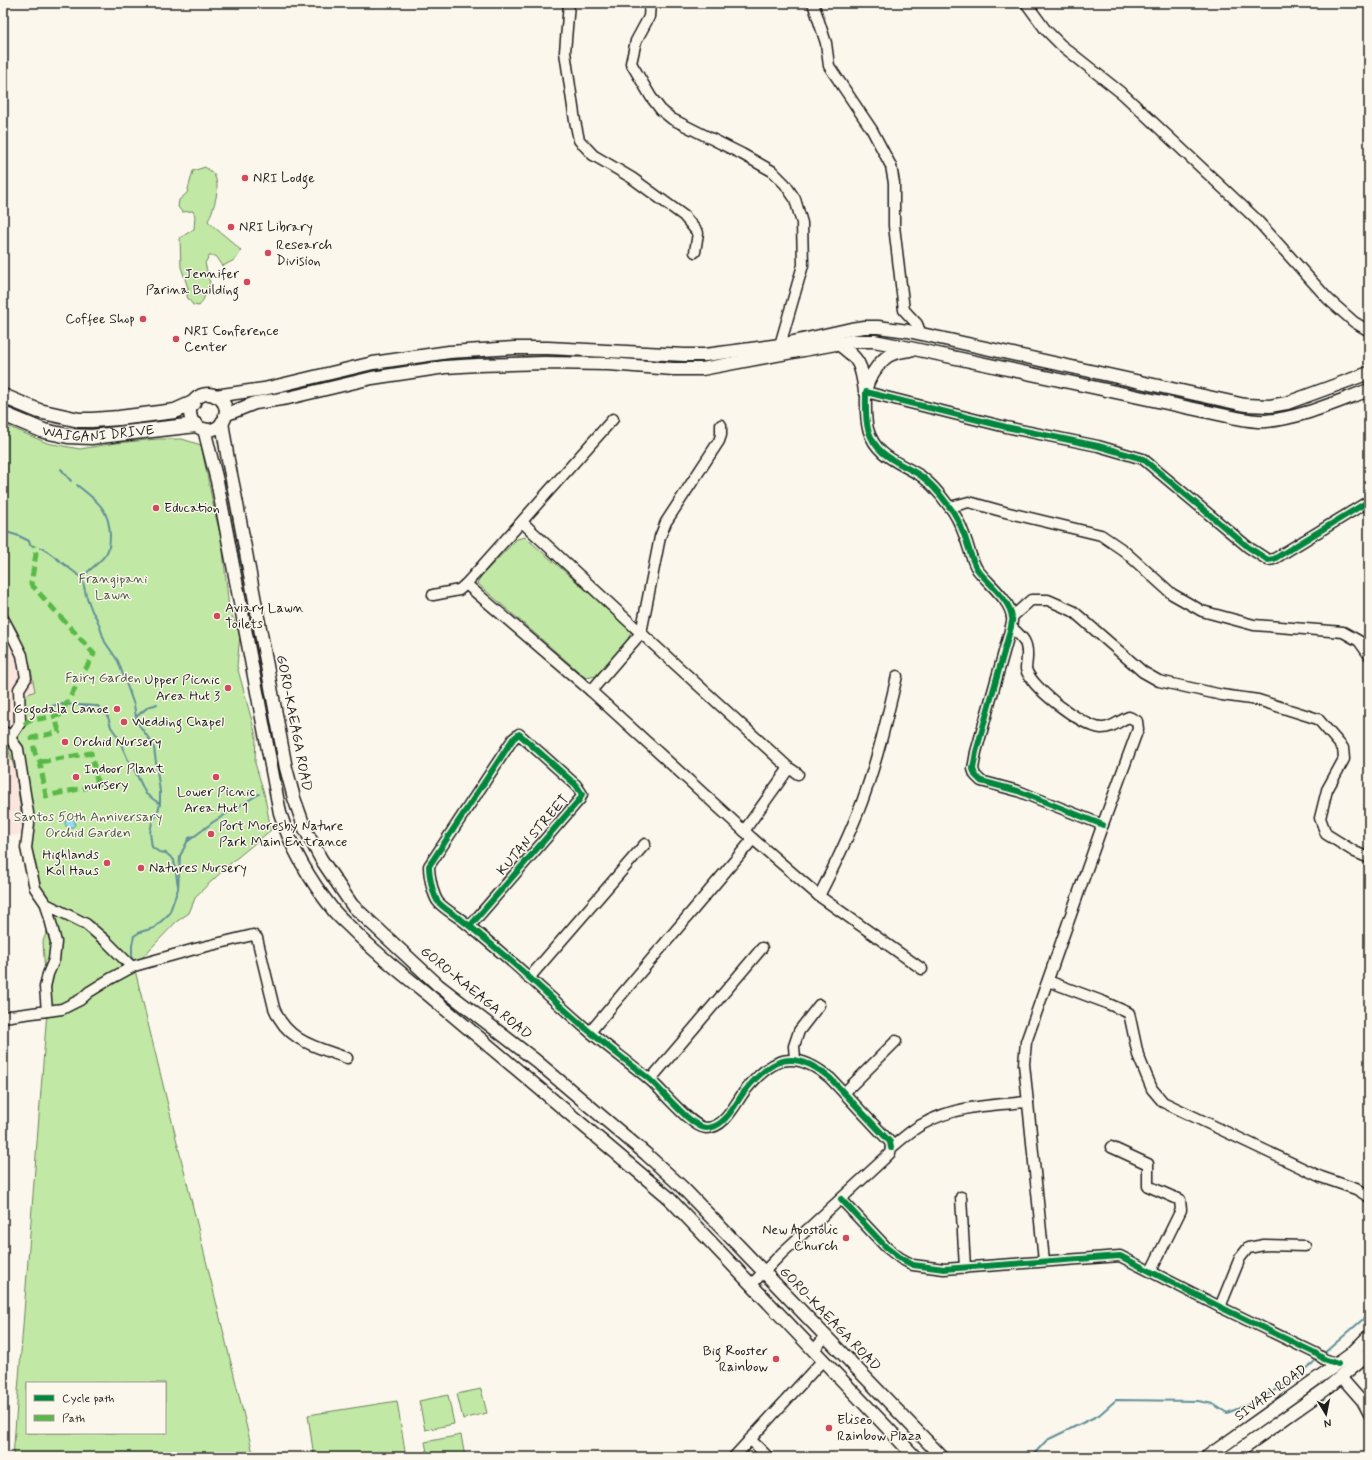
<svg xmlns="http://www.w3.org/2000/svg" width="1372" height="1460" font-family="Mynerve,sans-serif">
	<rect width="100%" height="100%" fill="#fbf7ec"/>
	<filter id="ink" filterUnits="userSpaceOnUse"><feTurbulence type="fractalNoise" baseFrequency=".025" numOctaves="2"/><feDisplacementMap in="SourceGraphic" scale="8" xChannelSelector="R" yChannelSelector="G"/><feConvolveMatrix kernelMatrix="1 2 1 2 8 2 1 2 1" color-interpolation-filters="sRGB"/></filter>
	<g filter="url(#ink)">
		<g fill="#fbe6dd">
			<path d="M3,595L4,609L17,631L31,667L35,692L3,734Z"/>
			<path d="M3,736L16,772L24,834L3,837Z"/>
		</g>
		<g fill="#c1e8a4" stroke="#6e8260" fill-rule="evenodd">
			<path d="M205,167C207,169 211,171 213,173C222,186 214,208 208,221C218,232 231,239 241,251L236,259L223,266L216,256H209L205,263L210,283C206,291 205,299 199,306L193,305L187,297L188,288L181,267L180,238L194,229L195,216L193,211L182,212L178,207L179,200L187,193L193,171Z"/>
			<path d="M3,424L47,443L80,449L116,443L158,439H182L201,445L214,509L222,542L229,608L240,635L237,666L256,736L255,763L264,793L271,830L232,862L196,896L189,913L176,922L134,966L254,1457H13L47,1011L43,941L56,909L42,905L30,890L25,863L23,829L16,772L6,743L22,720L19,698L35,691L30,666L17,631L4,609L3,595ZM27,1383H165V1433H27Z"/>
			<path d="M525,537L632,630L626,643L596,676L586,678L477,583L481,576L517,539Z"/>
			<path d="M481,1389L487,1413L463,1419L457,1394Z"/>
			<path d="M448,1395L454,1424L425,1430L419,1401Z"/>
			<path d="M397,1401L406,1457H314L308,1415Z"/>
			<path d="M461,1435L465,1457H428L425,1442Z"/>
		</g>
		<circle fill="#8fdded" stroke="#619099" cx="70" cy="823" r="5"/>
		<g fill="none" stroke-linecap="round" stroke-linejoin="round">
			<g stroke="#619099" stroke-width="2">
				<path d="M61,469L71,481"/>
				<path d="M77,485C97,501 109,508 110,535C110,540 109,550 106,554C100,563 89,569 82,578"/>
				<path d="M3,531L19,536L29,541L30,545L34,546"/>
				<path d="M40,548H43L82,578L86,595L92,611L97,619L105,642L118,661L134,705L136,717"/>
				<path d="M157,704C155,705 152,706 150,706C148,707 138,715 136,717L139,725L150,740L154,748L160,792V804L157,815L152,822L150,833L152,847L159,852L166,853L174,860L178,886"/>
				<path d="M25,710L42,709L59,704L98,706L108,717L111,727L118,737L128,760L133,767L146,794L160,804"/>
				<path d="M187,841L189,838L194,836"/>
				<path d="M132,962V945L134,936L140,932L154,928L169,914L178,889L180,856L187,842L213,822L259,794"/>
				<path d="M1323,1354L1369,1314"/>
				<path d="M1031,1457L1047,1440L1099,1415L1116,1400L1198,1401L1213,1404L1227,1413L1257,1401L1275,1390L1294,1380L1314,1362"/>
			</g>
			<defs>
				<g id="minor">
					<path d="M569,3L565,52L575,121L579,140L593,155L632,178L684,216L698,233L695,252"/>
					<path d="M650,3L649,17L636,41L631,63L651,97L661,110L672,119L742,154L772,171L785,184L795,199L802,223L803,265L780,345"/>
					<path d="M813,3L826,43L829,66L872,130L891,166L894,183V226L904,310L917,324L921,334"/>
					<path d="M1026,3L1045,29L1061,45L1124,95L1256,219L1328,299L1354,322L1369,331"/>
					<path d="M950,507L969,502L1005,512L1101,535L1123,550L1172,594L1202,611L1254,625L1343,632L1359,641L1369,655"/>
					<path d="M522,522L641,633L789,768L798,774"/>
					<path d="M466,584L591,691L753,839L819,896L922,969"/>
					<path d="M433,595L459,590L466,584L613,419"/>
					<path d="M1012,617L1031,600H1048L1073,611L1143,672L1159,681L1222,695L1258,700L1318,719L1343,748L1344,759L1327,790L1320,818L1326,834L1355,852L1369,858"/>
					<path d="M4,620L14,639L22,655L26,678L19,689L20,723L10,738"/>
					<path d="M1011,627C1022,637 1028,641 1027,657C1027,661 1026,666 1026,669C1031,688 1082,726 1101,728C1111,729 1120,720 1129,717L1137,721L1138,729L1100,832L1026,1042L1024,1064L1044,1261"/>
					<path d="M591,691L641,633L660,537L666,522L719,441L721,435V425"/>
					<path d="M3,732L6,733L18,749L28,813L29,824L26,848L35,888L46,904L86,924L107,942L132,967"/>
					<path d="M1103,825L1018,791L981,781L975,775L973,769L976,752L1011,627C1011,624 1013,620 1012,618C1011,600 987,583 977,569C971,559 969,548 965,537C961,526 956,514 948,505C940,494 932,484 921,476C899,462 876,457 868,429C865,417 866,405 866,392L1006,427L1098,446L1143,459L1248,547L1268,560L1274,559L1369,501"/>
					<path d="M744,831L789,768"/>
					<path d="M819,896C835,865 850,834 862,802C877,761 887,718 897,676"/>
					<path d="M46,904L56,942L54,960L48,974L45,987L47,1011"/>
					<path d="M470,926L580,799L582,794L576,785L519,734L513,739L429,866C429,875 433,897 439,903C446,910 455,915 463,921C475,930 486,940 498,950C530,977 559,1006 590,1032C610,1049 630,1063 649,1079C662,1090 691,1127 706,1128C725,1128 735,1104 744,1092C772,1057 794,1048 830,1078L890,1142L891,1148"/>
					<path d="M529,978L645,844"/>
					<path d="M1048,981L1104,1002L1129,1013L1138,1055L1152,1089L1163,1102L1321,1177L1356,1189L1369,1197"/>
					<path d="M3,1017L62,1009L80,1000L89,992L110,979L134,966L195,949L253,935L257,938L274,1008C287,1042 317,1047 347,1058"/>
					<path d="M590,1032L753,839"/>
					<path d="M795,1059L794,1046L799,1031L819,1005"/>
					<path d="M650,1080L762,948"/>
					<path d="M844,1093L896,1041"/>
					<path d="M1111,1147L1148,1164V1186L1180,1200L1181,1210L1151,1271"/>
					<path d="M961,1197L965,1268"/>
					<path d="M841,1199L886,1247L900,1258L913,1265L944,1269L1120,1256L1220,1307L1315,1353L1324,1359L1338,1364"/>
					<path d="M752,1284L782,1253L884,1159L890,1153L891,1148C901,1140 910,1131 921,1125C953,1106 991,1105 1028,1102"/>
					<path d="M1220,1307L1240,1258L1248,1248L1264,1245L1305,1246"/>
					<path d="M814,1350L826,1336"/>
					<path d="M1341,1377L1362,1401L1369,1414"/>
					<path d="M750,1439L768,1457"/>
					<path d="M734,1457L823,1360"/>
				</g>
				<g id="major">
					<path d="M837,343C860,359 861,364 865,391"/>
					<path d="M866,392C865,382 879,362 888,356C895,352 902,351 910,350"/>
					<circle cx="208" cy="412" r="18"/>
					<path d="M215,396L264,389L373,363L449,352L514,348H548L685,355H705L780,345L851,329L864,327H878L908,331L1245,405L1270,406L1287,403L1369,373"/>
					<path d="M225,415L255,403L288,398L372,378L445,367L478,365L544,363L609,364L673,369H702L852,341H874L905,347L1232,417C1243,419 1255,422 1266,421C1301,418 1336,402 1369,390"/>
					<path d="M222,422L228,460L236,499L286,768L294,798L305,829L321,859L352,905L438,985L535,1060L646,1154L682,1187L942,1457"/>
					<path d="M204,429L217,481L280,813C291,848 311,882 334,911C340,918 347,924 354,931C376,953 401,973 425,992L667,1196L915,1457"/>
					<path d="M1207,1457L1350,1355L1369,1336"/>
					<path d="M1230,1457L1326,1389L1369,1353"/>
				</g>
				<g id="highway">
					<path d="M3,396L39,411L79,420H92L119,418L175,411L193,403"/>
					<path id="s1" d="M3,414L44,431L68,436L91,437L196,425"/>
				</g>
			</defs>
			<use href="#minor" stroke="#1c1c1c" stroke-width="13"/>
			<use href="#major" stroke="#1c1c1c" stroke-width="15"/>
			<use href="#highway" stroke="#1c1c1c" stroke-width="17"/>
			<use href="#minor" stroke="#fbf7ec" stroke-width="10"/>
			<use href="#major" stroke="#fbf7ec" stroke-width="12"/>
			<use href="#highway" stroke="#fbf7ec" stroke-width="14"/>
			<g stroke="#58b947" stroke-width="5" stroke-dasharray="10 5" stroke-linecap="butt">
				<path d="M24,725L28,721L60,715L94,654L31,584L36,554L34,546"/>
				<path d="M40,762L91,753L98,785L46,796L40,762L35,753L32,738L59,732L55,716"/>
			</g>
			<defs>
				<g id="cycleway">
					<path d="M1103,825L1018,791L981,781L975,775L973,769L976,752L1011,627C1011,624 1013,620 1012,618C1011,600 987,583 977,569C971,559 969,548 965,537C961,526 956,514 948,505C940,494 932,484 921,476C899,462 876,457 868,429C865,417 866,405 866,392L1006,427L1098,446L1143,459L1248,547L1268,560L1274,559L1369,501"/>
					<path d="M470,926L580,799L582,794L576,785L519,734L513,739L429,866C429,875 433,897 439,903C446,910 455,915 463,921C475,930 486,940 498,950C530,977 559,1006 590,1032C610,1049 630,1063 649,1079C662,1090 691,1127 706,1128C725,1128 735,1104 744,1092C772,1057 794,1048 830,1078L890,1142L891,1148"/>
					<path d="M841,1199L886,1247L900,1258L913,1265L944,1269L1120,1256L1220,1307L1315,1353L1324,1359L1338,1364"/>
				</g>
			</defs>
			<use href="#cycleway" stroke="#fbf7ec" stroke-width="8"/>
			<use href="#cycleway" stroke="#00873e" stroke-width="6"/>
		</g>
	</g>
	<g fill="#d1495b" stroke="#fbf7ec" stroke-width="1.5">
		<circle cx="245" cy="178" r="4"/>
		<circle cx="231" cy="227" r="4"/>
		<circle cx="268" cy="253" r="4"/>
		<circle cx="247" cy="282" r="4"/>
		<circle cx="143" cy="319" r="4"/>
		<circle cx="176" cy="339" r="4"/>
		<circle cx="156" cy="508" r="4"/>
		<circle cx="217" cy="616" r="4"/>
		<circle cx="228" cy="688" r="4"/>
		<circle cx="117" cy="709" r="4"/>
		<circle cx="124" cy="722" r="4"/>
		<circle cx="65" cy="742" r="4"/>
		<circle cx="76" cy="777" r="4"/>
		<circle cx="216" cy="777" r="4"/>
		<circle cx="211" cy="834" r="4"/>
		<circle cx="107" cy="863" r="4"/>
		<circle cx="141" cy="868" r="4"/>
		<circle cx="846" cy="1238" r="4"/>
		<circle cx="776" cy="1359" r="4"/>
		<circle cx="829" cy="1428" r="4"/>
	</g>
	<g text-anchor="middle" dominant-baseline="central" stroke-width="3" stroke-linejoin="round" paint-order="stroke">
		<g font-size="14" fill="#1c1c1c" stroke="#fbf7ec" text-anchor="start">
			<text x="253" y="178">NRI Lodge</text>
			<text x="239" y="227">NRI Library</text>
			<text x="276" y="245">Research<tspan x="276" dy="16">Division</tspan></text>
			<text x="239" y="274" text-anchor="end">Jennifer<tspan x="239" dy="16">Parina Building</tspan></text>
			<text x="135" y="319" text-anchor="end">Coffee Shop</text>
			<text x="184" y="331">NRI Conference<tspan x="184" dy="16">Center</tspan></text>
			<text x="164" y="508">Education</text>
			<text x="225" y="608">Aviary Lawn<tspan x="225" dy="16">Toilets</tspan></text>
			<text x="220" y="680" text-anchor="end">Upper Picnic<tspan x="220" dy="16">Area Hut 3</tspan></text>
			<text x="109" y="709" text-anchor="end">Gogodala Canoe</text>
			<text x="132" y="722">Wedding Chapel</text>
			<text x="73" y="742">Orchid Nursery</text>
			<text x="84" y="769">Indoor Plant<tspan x="84" dy="16">nursery</tspan></text>
			<text x="216" y="792" text-anchor="middle">Lower Picnic<tspan x="216" dy="16">Area Hut 1</tspan></text>
			<text x="219" y="826">Port Moresby Nature<tspan x="219" dy="16">Park Main Entrance</tspan></text>
			<text x="99" y="855" text-anchor="end">Highlands<tspan x="99" dy="16">Kol Haus</tspan></text>
			<text x="149" y="868">Natures Nursery</text>
			<text x="838" y="1230" text-anchor="end">New Apostolic<tspan x="838" dy="16">Church</tspan></text>
			<text x="768" y="1351" text-anchor="end">Big Rooster<tspan x="768" dy="16">Rainbow</tspan></text>
			<text x="837" y="1420">Eliseo<tspan x="837" dy="16">Rainbow Plaza</tspan></text>
		</g>
		<g font-size="14" fill="#1c1c1c" stroke="#fbf7ec">
			<text stroke="none"><textPath href="#s1" startOffset="99">WAIGANI DRIVE</textPath></text>
			<text transform="translate(294 723) rotate(79)">GORO-KAEAGA ROAD</text>
			<text transform="translate(533 835) rotate(-49)">KUTAN STREET</text>
			<text transform="translate(476 993) rotate(39)">GORO-KAEAGA ROAD</text>
			<text transform="translate(830 1319) rotate(46)">GORO-KAEAGA ROAD</text>
			<text transform="translate(1271 1393) rotate(-36)">SIVARI ROAD</text>
		</g>
		<g font-size="14" fill="#4e5945" stroke="#fbf7ec">
			<text x="113" y="579">Frangipani<tspan x="113" dy="16">Lawn</tspan></text>
			<text x="103" y="678">Fairy Garden</text>
			<text x="88" y="817">Santos 50th Anniversary<tspan x="88" dy="16">Orchid Garden</tspan></text>
		</g>
	</g>
	<rect width="1372" height="1460" fill="none" stroke="#fbf7ec" stroke-width="16"/>
	<rect x="8" y="8" width="1356" height="1444" fill="none" stroke="#1c1c1c" stroke-width="1.5" filter="url(#ink)"/>
	<rect x="26" y="1382" width="140" height="52" fill="#fbf7ec" stroke="#a29f99"/>
	<rect x="34" y="1395" width="20" height="6" fill="#00873e" stroke="#a29f99"/>
	<text x="62" y="1402" font-size="12" fill="#1c1c1c">Cycle path</text>
	<rect x="34" y="1415" width="20" height="6" fill="#58b947" stroke="#a29f99"/>
	<text x="62" y="1422" font-size="12" fill="#1c1c1c">Path</text>
	<g transform="translate(1326 1414) rotate(170)" stroke="#fbf7ec" stroke-width="3" paint-order="stroke">
	<path d="M0-3L7 15L0 10L-7 15Z" fill="#1c1c1c"/>
	<text y="-6" font-size="11" font-weight="bold" text-anchor="middle" fill="#1c1c1c">N</text>
	</g>
</svg>
